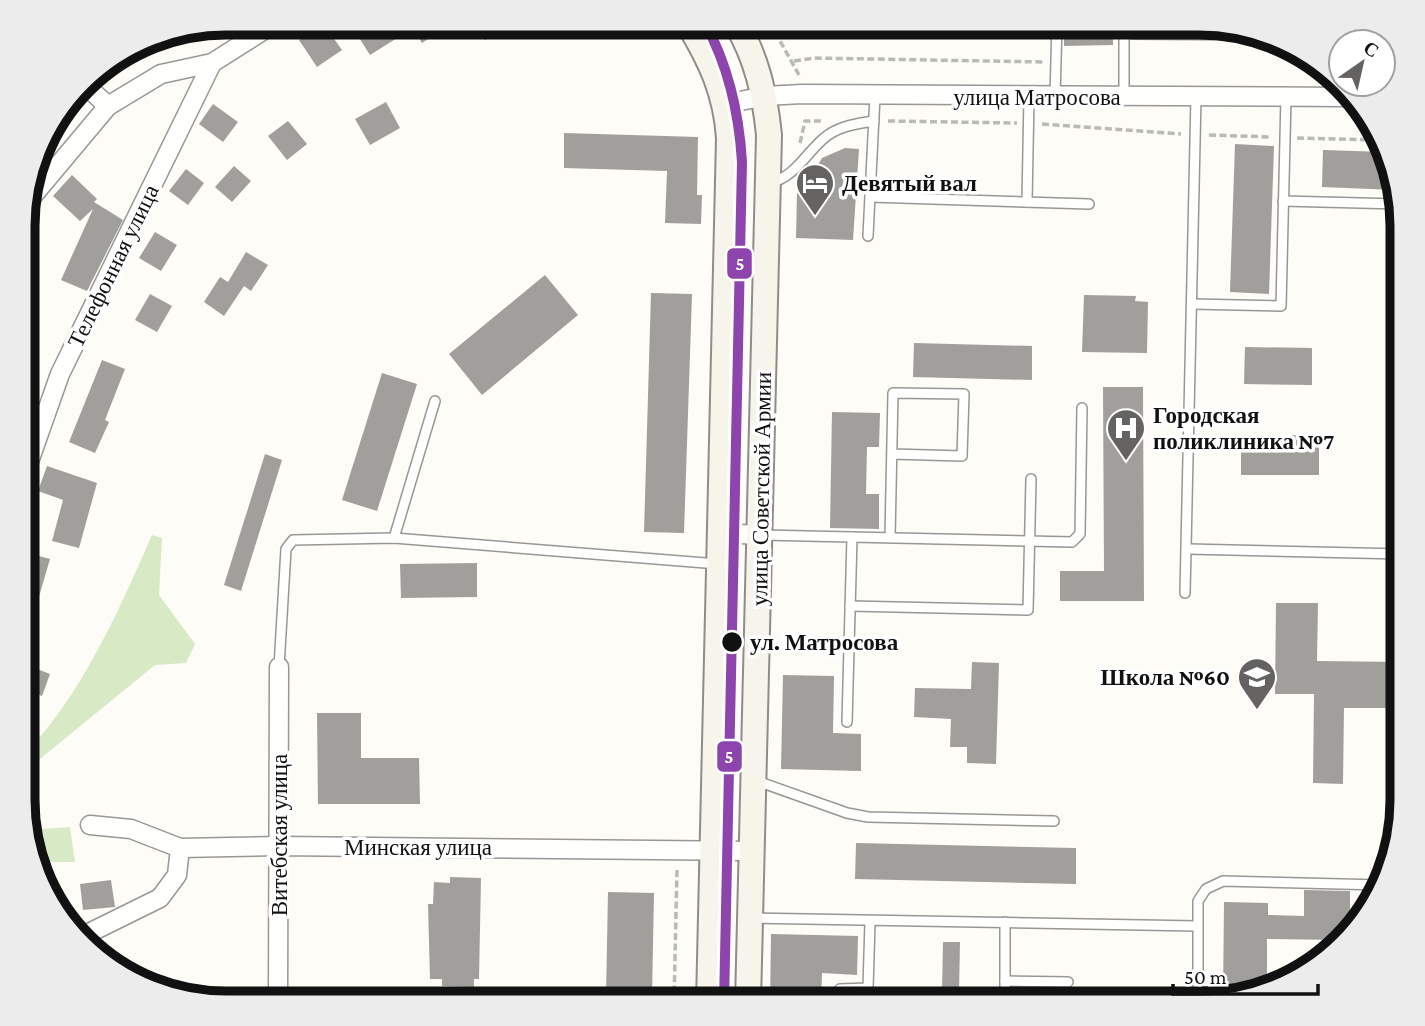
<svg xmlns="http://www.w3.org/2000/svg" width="1425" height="1026" font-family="'Crimson Pro',serif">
	<rect width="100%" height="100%" fill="#fdfcf7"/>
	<g fill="#d8eac5">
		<path d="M152,535L162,538L159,595L195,644L186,663L155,665L24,772V754C80,699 121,606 152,535Z"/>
		<path d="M70,827L75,862H37L26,830Z"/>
	</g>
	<g fill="#a19f9c">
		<path d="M323,23L342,50L317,67L299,40Z"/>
		<path d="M379,23H453L422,43L413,28L370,55L358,36Z"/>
		<path d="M474,23H514L485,40Z"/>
		<path d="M953,23H1050V39L953,37Z"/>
		<path d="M1064,23H1117V39H1113V45L1064,46Z"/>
		<path d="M1131,23H1212L1258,34V41L1131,40Z"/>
		<path d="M386,102L400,128L370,145L355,119Z"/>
		<path d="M213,104L238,122L223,142L199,124Z"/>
		<path d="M288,121L307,144L287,160L268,136Z"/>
		<path d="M564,133L698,137L697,195H702L701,224L665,223L667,171L564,168Z"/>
		<path d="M1235,144L1274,146L1269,294L1230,292Z"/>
		<path d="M845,148L859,149L853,240L796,238L797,193L806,192L809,180L822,158Z"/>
		<path d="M1323,150L1385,152L1395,190L1322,187Z"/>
		<path d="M234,166L251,181L232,202L215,187Z"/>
		<path d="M186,169L204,183L188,205L169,191Z"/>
		<path d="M72,175L97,199L94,202L123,220L87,291L61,280L93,209L80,221L53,196Z"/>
		<path d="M155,232L177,245L161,271L139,258Z"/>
		<path d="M246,252L268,265L251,291L244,286L224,316L204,302L220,277L228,282Z"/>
		<path d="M545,275L578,315L482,395L449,354Z"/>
		<path d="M651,293L692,294L684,533L644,532Z"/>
		<path d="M150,294L172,306L157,332L135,320Z"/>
		<path d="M1084,295L1136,296L1135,301L1148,302L1147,353L1082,352Z"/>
		<path d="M914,343L1032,346V380L913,377Z"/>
		<path d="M1245,347L1312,348V385L1244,384Z"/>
		<path d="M102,360L125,369L105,420L109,422L95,453L69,442Z"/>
		<path d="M382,373L417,384L377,511L342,500Z"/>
		<path d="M1103,387H1143L1144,601H1060V571H1104Z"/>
		<path d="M832,412L880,413L879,447H867L866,494H879V529L830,528Z"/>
		<rect x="1241" y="435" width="78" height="40"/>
		<path d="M265,454L282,460L241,591L224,585Z"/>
		<path d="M47,466L97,483L79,548L52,541L63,500L38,491Z"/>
		<path d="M24,552L50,559L29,631L24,630Z"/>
		<path d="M477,563V597L401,598L400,564Z"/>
		<path d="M1276,603H1318L1317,661L1402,662V708H1344L1343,784L1313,783L1314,694H1275Z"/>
		<path d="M972,662L999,663L996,764L967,763V747H950L951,719L914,717L915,688L971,689Z"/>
		<path d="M24,664L50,674L42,696L24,689Z"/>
		<path d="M783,675L834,676L833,733L861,734V771L781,769Z"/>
		<path d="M317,713H361V758H419L420,804H318Z"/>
		<path d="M856,843L1076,848V884L855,879Z"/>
		<path d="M450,877L481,878L479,979H474V987L442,986V979H430L428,904H433L434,882L450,883Z"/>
		<path d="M111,880L115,907L83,910L80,884Z"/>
		<path d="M1304,890L1350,891V917H1364L1340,940L1267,939V987L1223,998L1224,902L1268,903V915L1304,916Z"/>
		<path d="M608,892L654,893L652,997L606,996Z"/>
		<path d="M771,934L858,936L857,975L822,973L821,1003H770Z"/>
		<path d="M943,942H960L959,992L942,991Z"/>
	</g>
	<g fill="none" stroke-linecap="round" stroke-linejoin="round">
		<defs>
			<g id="service">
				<path d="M1055,97L1057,23"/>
				<path d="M1124,97V23"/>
				<path d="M768,184C796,176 803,157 823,139C837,126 856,124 874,121"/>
				<path d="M870,197L1089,204"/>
				<path d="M1283,201L1399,204"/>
				<path d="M1027,202L1029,97"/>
				<path d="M868,236L875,96"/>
				<path d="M1192,304L1281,306L1286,97"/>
				<path d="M762,535L1072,542L1080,534L1082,408"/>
				<path d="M890,537L893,393L964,394L962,456L892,454"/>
				<path d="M394,538L435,401"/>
				<path d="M1188,549L1402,554"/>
				<path d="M1185,593L1196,97"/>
				<path d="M850,606L1028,610L1031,479"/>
				<path d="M279,667L286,549L293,540L394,538L718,564"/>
				<path d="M847,722L852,537"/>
				<path d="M757,781L847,813L868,817L1054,821"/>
				<path d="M751,918L1197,926"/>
				<path d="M1005,981L1068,982"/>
				<path d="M1289,982L1303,971"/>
				<path d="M839,1003L840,989L868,988L870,922"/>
				<path d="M1005,1003V922"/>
				<path d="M1198,1003V901L1206,889L1223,881L1382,885"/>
			</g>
			<g id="minor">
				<path d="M84,84L108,106"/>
				<path d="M725,104L765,96L802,94L1349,97"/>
				<path d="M25,205L108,106L161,74L212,63L275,23"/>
				<path d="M25,473L60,374L212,63"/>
				<path d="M720,533L760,535"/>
				<path d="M90,825L131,829L180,848L280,846L751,851"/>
				<path d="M83,939L85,935L160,898L177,875L180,848"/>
				<path d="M278,1003L279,667"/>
			</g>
			<g id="secondary">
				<path d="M688,23C711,61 726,93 729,138L709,1003"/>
				<path d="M736,23C757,58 765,95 769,135L748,1003"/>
			</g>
		</defs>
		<use href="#service" stroke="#979795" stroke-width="12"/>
		<use href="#minor" stroke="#979795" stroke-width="21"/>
		<use href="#secondary" stroke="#8e8d8b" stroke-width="28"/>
		<g stroke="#b9b9b8" stroke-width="3.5" stroke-dasharray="7 3.5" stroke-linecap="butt">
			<path d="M770,23L799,75"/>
			<path d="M794,61L814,58L1044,62"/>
			<path d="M888,121L1017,123"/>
			<path d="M1042,124L1181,134"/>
			<path d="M1209,135L1272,137"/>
			<path d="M1297,138L1382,140"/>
			<path d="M800,143L805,121H824"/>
			<path d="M674,1003L677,869"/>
		</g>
		<use href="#service" stroke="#fffffe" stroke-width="9"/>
		<use href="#minor" stroke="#fffffe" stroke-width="18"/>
		<use href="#secondary" stroke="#f6f4eb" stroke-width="24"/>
		<defs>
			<path id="tram-1" d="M705,23C729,67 739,112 742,162L724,1003"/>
		</defs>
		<use href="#tram-1" stroke="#fff" stroke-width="16"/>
		<use href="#tram-1" stroke="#8e44ad" stroke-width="10"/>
	</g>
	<defs>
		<symbol id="hotel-pin" viewBox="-11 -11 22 30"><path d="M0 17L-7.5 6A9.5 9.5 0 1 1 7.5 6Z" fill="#646362" stroke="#fff"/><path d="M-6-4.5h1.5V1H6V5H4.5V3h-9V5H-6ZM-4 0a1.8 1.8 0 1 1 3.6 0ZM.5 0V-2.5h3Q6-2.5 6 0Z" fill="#fff"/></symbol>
		<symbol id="hospital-pin" viewBox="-11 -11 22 30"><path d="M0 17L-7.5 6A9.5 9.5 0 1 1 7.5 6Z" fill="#646362" stroke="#fff"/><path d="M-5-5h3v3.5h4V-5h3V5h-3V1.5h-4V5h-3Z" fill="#fff"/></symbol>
		<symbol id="school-pin" viewBox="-11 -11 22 30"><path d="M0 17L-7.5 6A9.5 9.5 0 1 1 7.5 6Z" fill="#646362" stroke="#fff"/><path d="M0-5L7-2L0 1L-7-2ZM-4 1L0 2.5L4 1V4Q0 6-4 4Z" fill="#fff"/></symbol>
	</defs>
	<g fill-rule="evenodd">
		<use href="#hotel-pin" x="793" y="161" width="44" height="60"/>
		<use href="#hospital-pin" x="1104" y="406" width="44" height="60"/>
		<use href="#school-pin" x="1235" y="655" width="44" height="60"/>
	</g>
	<circle fill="#111" stroke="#fff" stroke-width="2.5" cx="732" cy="642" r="11"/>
	<g text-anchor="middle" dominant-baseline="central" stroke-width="7" stroke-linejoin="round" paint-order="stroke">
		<g font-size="23" fill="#111" stroke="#fff">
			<text x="1037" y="97">улица Матросова</text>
			<text transform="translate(113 266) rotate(-64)">Телефонная улица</text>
			<text transform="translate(761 489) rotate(-89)">улица Советской Армии</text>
			<text transform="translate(279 835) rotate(-90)">Витебская улица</text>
			<text x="418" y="847">Минская улица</text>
		</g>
		<g font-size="23" font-weight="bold" fill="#111" stroke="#fff" text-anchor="start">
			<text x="842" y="183">Девятый вал</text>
			<text x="1153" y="415">Городская<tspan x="1153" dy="26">поликлиника №7</tspan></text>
			<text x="1230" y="677" text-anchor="end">Школа №60</text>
		</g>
		<g font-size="23" font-weight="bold" fill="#111" stroke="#fff" text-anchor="start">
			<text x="750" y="642">ул. Матросова</text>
		</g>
	</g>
	<path d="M0 0H1425V1026H0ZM226 35H1199A191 191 0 0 1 1390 226V800A191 191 0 0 1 1199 991H226A191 191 0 0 1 35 800V226A191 191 0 0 1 226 35Z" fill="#ececec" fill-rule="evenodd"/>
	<path fill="none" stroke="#111" stroke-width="9" d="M226 35H1199A191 191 0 0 1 1390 226V800A191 191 0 0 1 1199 991H226A191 191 0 0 1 35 800V226A191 191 0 0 1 226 35Z"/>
	<g stroke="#fff" stroke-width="2.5">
		<rect x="726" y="247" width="27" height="33" rx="7" fill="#8e44ad"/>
		<rect x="716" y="740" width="27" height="33" rx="7" fill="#8e44ad"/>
	</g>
	<g font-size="19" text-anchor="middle" font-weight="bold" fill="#fff">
		<text x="740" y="270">5</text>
		<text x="729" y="763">5</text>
	</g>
	<g transform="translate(1362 63) rotate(34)"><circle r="33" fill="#ffffff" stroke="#a0a0a0" stroke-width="2"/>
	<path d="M0-5L12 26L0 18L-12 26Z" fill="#646362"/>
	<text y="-10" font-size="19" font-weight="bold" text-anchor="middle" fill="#111111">С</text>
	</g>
	<path d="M1173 984v10h145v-10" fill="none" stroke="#111111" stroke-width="3.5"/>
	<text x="1184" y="984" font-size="21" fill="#111111" stroke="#ffffff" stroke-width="5" paint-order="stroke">50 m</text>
</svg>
